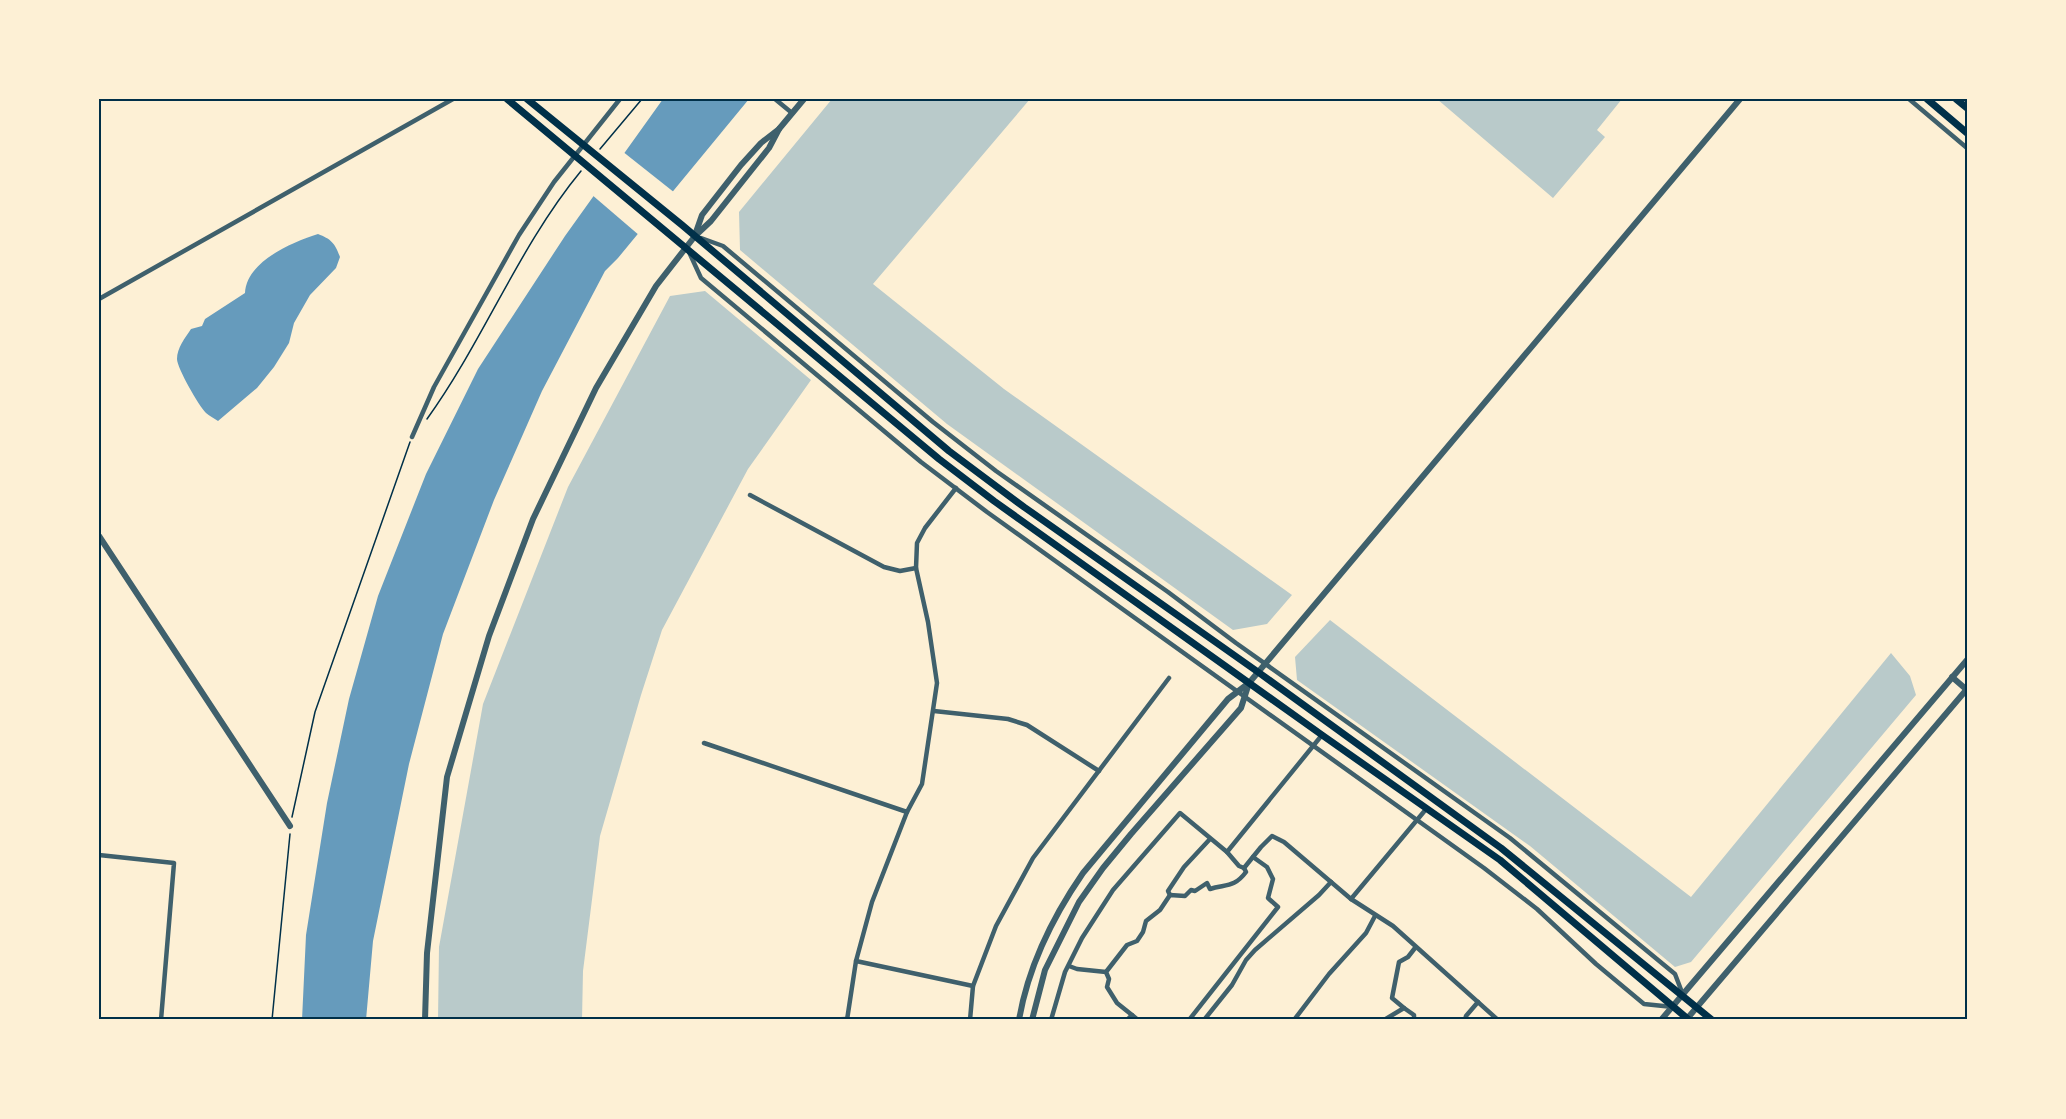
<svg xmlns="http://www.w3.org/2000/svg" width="2066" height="1119" font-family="'DejaVu Sans',sans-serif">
	<rect width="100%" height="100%" fill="#fdf0d5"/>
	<g fill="#b9caca">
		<path d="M832,99H1030L873,284L1004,389L1292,595L1267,624L1233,630L947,424L740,250L739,212Z"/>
		<path d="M1437,99H1622L1597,130L1605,137L1553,198Z"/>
		<path d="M705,291L811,380L748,469L662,630L641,695L600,836L583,971L582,1020H438L439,947L483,704L568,487L670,296Z"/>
		<path d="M1330,620L1691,897L1891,653L1910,676L1916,695L1691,962L1675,967L1530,846L1297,680L1295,657Z"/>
	</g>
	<g fill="#669bbc">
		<path d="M663,99H749L618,258L605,271L542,391L494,500L443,634L409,764L373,941L366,1020H302L306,935L327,803L349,699L378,596L426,474L478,369L565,236Z"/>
		<path d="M318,234C331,239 335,243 340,257L336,268L310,295L294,323L289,343L274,367L257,388L218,421C214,418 209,416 206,413C199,406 177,368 177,359C177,348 185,338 191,329L202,326L205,319L245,293C246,262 292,242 318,234Z"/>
	</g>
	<path fill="#fdf0d5" d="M622,151L675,193L640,236L591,194Z"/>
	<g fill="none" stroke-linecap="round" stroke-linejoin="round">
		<g stroke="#003049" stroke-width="1.5">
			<path d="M600,149L642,99"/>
			<path d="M427,419C484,340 519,246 581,171"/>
			<path d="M292,817L315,712L410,442"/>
			<path d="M272,1020L290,834"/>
		</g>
		<g stroke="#3f606c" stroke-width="4.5">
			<path d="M775,99L792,113"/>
			<path d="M1909,99L1967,148"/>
			<path d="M701,238L723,246L933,422L996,471L1168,592L1236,643L1510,838L1675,974L1683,995"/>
			<path d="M689,252L701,278L921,462L987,512L1484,868L1537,909L1596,964L1644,1004L1673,1007"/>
			<path d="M99,299L453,99"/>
			<path d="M412,437L434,387L519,235L554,182L620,99"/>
			<path d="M750,495L884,567L900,571L916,568"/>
			<path d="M934,711L1008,719L1027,725L1099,771"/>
			<path d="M704,743L907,812"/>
			<path d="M1227,852L1239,866L1244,868L1261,847L1272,836L1284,842L1351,899L1393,926L1498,1020"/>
			<path d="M99,855L174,863L161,1020"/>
			<path d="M1170,895L1168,891L1184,867L1210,839"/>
			<path d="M1351,899L1427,808"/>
			<path d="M856,961L973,986"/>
			<path d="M1069,966L1077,969L1106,972"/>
			<path d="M1404,1008L1414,1015V1020"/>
			<path d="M1132,1015L1117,1003L1107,987L1109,979L1106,972L1127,945L1137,941L1143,932L1146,921L1160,910L1170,895L1185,896L1191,890L1195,891L1207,883L1210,889C1226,884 1234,888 1246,872L1244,868"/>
			<path d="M821,1020L847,1019"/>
			<path d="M847,1020L856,961L872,902L907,812L922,784L937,683L928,622L916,568L917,543L925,528L956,488"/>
			<path d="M970,1020L973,986L996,926L1033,858L1169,678"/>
			<path d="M1051,1020L1065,972L1082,938L1113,890L1180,813L1227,852L1322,735"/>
			<path d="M1100,1020H1105"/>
			<path d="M1127,1020L1132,1015L1138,1020"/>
			<path d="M1189,1020L1278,907L1268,898L1273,879L1267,867L1253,857"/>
			<path d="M1204,1020L1232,985L1246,960L1255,950L1319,895L1331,882"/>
			<path d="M1294,1020L1329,974L1366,933L1375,916"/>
			<path d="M1384,1020L1404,1008L1392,998L1399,962L1408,957L1415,948"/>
			<path d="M1465,1020L1466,1016L1478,1002"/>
		</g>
		<g stroke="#3f606c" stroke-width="6">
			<path d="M695,235L702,215L741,165L761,143L779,129L804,99"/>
			<path d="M99,536L290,826"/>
			<path d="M1952,677L1967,690"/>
			<path d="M425,1020L427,953L447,777L489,636L533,519L596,388L656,286L695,236L711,221L769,148L779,129"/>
			<path d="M1019,1020C1028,967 1052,918 1083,873L1228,699L1249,683L1740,99"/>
			<path d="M1032,1020L1045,970L1079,902L1103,868L1131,834L1241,708L1249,683"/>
			<path d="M1661,1020L1967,660"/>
			<path d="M1686,1020L1967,689"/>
		</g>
		<g stroke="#003049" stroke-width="7">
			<path d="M507,99L939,459L994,501L1322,735L1500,860L1689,1020"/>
			<path d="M527,99L682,225L949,451L1024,507L1258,672L1501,848L1712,1020"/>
			<path d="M1927,99L1967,133"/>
			<path d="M1956,99L1967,108"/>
		</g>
	</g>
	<rect width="2066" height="1119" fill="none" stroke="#fdf0d5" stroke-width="201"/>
	<rect x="100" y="100" width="1866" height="918" fill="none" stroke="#003049" stroke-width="2"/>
</svg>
